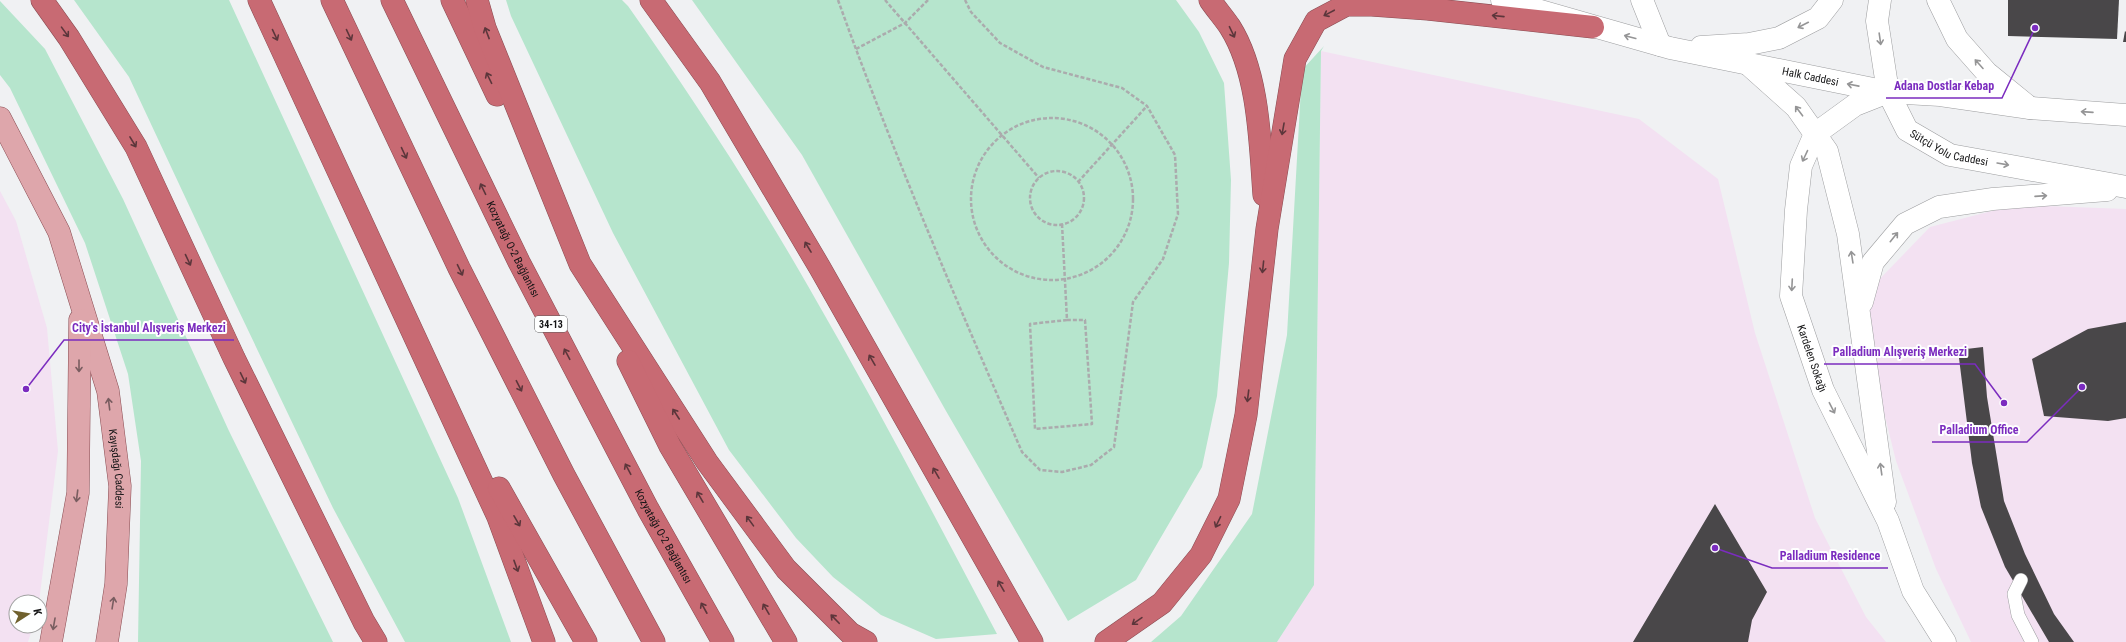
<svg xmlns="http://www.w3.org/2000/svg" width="2126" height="642" font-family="'Roboto Condensed',sans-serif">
	<rect width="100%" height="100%" fill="#f0f1f3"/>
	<g fill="#f3e1f2">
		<path d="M1321,51L1639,119L1718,179L1755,333L1815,518L1866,617L1886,642H1277L1314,584Z"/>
		<path d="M0,191L16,221L47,328L58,451L39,602H16V626H33L28,642H0Z"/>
		<path d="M2015,205L2126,209V642H1971L1936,569L1896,461L1867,344L1872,287L1930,227Z"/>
	</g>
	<g fill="#b6e5cd">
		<path d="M74,0H229L458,498L511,642H405L333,508L215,261L129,77Z"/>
		<path d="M506,0H622L628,6C692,97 753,190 808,286C874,400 935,517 997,634L936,639L881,615L833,577L796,538L729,450L613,233L511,16Z"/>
		<path d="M692,0H1176L1199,32L1224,83L1231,180L1229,263L1217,396L1202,467L1136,580L1068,621L946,411L802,155Z"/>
		<path d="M0,1L45,49L123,199L229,431L333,642H138L141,461L128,374L85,243L10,88L0,75Z"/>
		<path d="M1324,46L1321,51L1314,585L1277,642H1151L1181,616L1252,514L1287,335L1302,70Z"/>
	</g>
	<g fill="#494749">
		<path d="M2008,0H2119L2117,39L2008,36Z"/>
		<path d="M2125,31L2126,32V42H2123Z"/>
		<path d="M2126,322V418L2108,421L2044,416L2032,359L2088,329Z"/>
		<path d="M1983,347L1987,397L2004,501L2025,554L2054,614L2074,642H2049L2005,567L1981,507L1972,463L1958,350Z"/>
		<path d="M1715,504L1767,592L1752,620L1748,642H1633Z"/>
	</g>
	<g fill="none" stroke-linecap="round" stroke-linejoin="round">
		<defs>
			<path id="lane" d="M2021,580L2014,594L2018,615L2032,642"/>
			<path id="street" d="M1642,0L1660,45"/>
			<g id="secondary">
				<path id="s1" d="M1502,0L1670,48L1888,92L1940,95L2030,108L2126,115"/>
				<path id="s2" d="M1880,0L1877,21L1888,92L1907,130L1950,155L2126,187"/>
				<path d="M1938,0L1957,39L1987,73L2030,108"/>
				<path d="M1701,47L1749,44L1779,38L1818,18L1832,0"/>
				<path d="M1749,65L1796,107L1827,151L1848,234L1885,502"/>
				<path id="s3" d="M1888,92L1855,105L1815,134L1801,166L1796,210L1791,296L1823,390L1888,521L1913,591L1945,642"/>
				<path d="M1862,302L1873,262L1905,224L1939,207L1993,199L2107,190"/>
			</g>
			<g id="primary">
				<path id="s4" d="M0,118L59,232L108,391L120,486L116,584L107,642"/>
				<path d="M51,642L78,493L80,320"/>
			</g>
			<g id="highway">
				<path d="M42,0L69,38L136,147L234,358L364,622L376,642"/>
				<path d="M259,0L498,517L544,642"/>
				<path d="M332,0L459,268L564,475L654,642"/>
				<path id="s5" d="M392,0L519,262L648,509L723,642"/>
				<path d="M452,0L497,95"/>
				<path d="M477,0L485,28L580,264L707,462L786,569L850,633L866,642"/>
				<path d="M651,0L710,82L820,268L1032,642"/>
				<path d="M1210,0C1216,9 1224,18 1230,27C1259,73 1260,142 1264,195"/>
				<path d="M628,361L670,446L786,642"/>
				<path d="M499,488L586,642"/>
				<path d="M1106,642L1162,603L1201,555L1229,499L1246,415L1267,229L1295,59L1316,21L1346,5H1372L1428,9L1593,27"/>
			</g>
		</defs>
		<use href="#lane" stroke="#9c9d9f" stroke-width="14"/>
		<use href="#street" stroke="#9c9d9f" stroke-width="23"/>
		<use href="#secondary" stroke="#9c9d9f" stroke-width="23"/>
		<use href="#primary" stroke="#894c52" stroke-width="23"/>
		<use href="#highway" stroke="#894c52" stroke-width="23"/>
		<g stroke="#ababad" stroke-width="2.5" stroke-dasharray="4 2" stroke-linecap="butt">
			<path d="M838,0C893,153 957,302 1022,452L1040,470L1062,472L1091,465L1114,447L1133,302L1163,259L1178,214L1175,155L1147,106L1122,88L1043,67L1000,43L971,12L965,0"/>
			<path d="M885,0L1039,178"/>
			<path d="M856,49L905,23L928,0"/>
			<circle cx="1052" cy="199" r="81"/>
			<circle cx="1057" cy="198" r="27"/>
			<path d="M1078,182L1147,106"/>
			<path d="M1062,224L1067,320H1085L1092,424L1035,429L1030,324L1067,320"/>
		</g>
		<use href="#lane" stroke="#fff" stroke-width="13"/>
		<use href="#street" stroke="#fff" stroke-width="22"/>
		<use href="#secondary" stroke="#fff" stroke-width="22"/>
		<use href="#primary" stroke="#dea6ab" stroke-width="22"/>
		<use href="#highway" stroke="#c86a73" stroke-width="22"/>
	</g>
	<defs><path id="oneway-shaft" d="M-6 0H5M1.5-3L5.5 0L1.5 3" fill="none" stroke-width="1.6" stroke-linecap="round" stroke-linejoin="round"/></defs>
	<g stroke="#5c363b">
		<use href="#oneway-shaft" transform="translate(1329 13) rotate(152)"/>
		<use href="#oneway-shaft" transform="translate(1498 16) rotate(-174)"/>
		<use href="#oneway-shaft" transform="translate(65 32) rotate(54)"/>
		<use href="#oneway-shaft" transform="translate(1232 32) rotate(64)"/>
		<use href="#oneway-shaft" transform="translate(487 33) rotate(-111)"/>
		<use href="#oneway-shaft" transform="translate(275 35) rotate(65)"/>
		<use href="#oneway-shaft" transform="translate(349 35) rotate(65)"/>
		<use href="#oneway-shaft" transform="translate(489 78) rotate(-116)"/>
		<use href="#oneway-shaft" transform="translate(1283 129) rotate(100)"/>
		<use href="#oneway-shaft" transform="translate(133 142) rotate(59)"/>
		<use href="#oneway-shaft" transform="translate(404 153) rotate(65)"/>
		<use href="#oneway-shaft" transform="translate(483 189) rotate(-116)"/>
		<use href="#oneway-shaft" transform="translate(808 247) rotate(-121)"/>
		<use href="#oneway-shaft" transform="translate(188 260) rotate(65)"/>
		<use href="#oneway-shaft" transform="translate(1263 267) rotate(96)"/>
		<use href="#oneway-shaft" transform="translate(460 270) rotate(64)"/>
		<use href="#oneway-shaft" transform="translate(567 354) rotate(-118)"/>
		<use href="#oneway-shaft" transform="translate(872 360) rotate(-120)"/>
		<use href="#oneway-shaft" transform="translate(243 378) rotate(64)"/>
		<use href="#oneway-shaft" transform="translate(519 386) rotate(63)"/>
		<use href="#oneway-shaft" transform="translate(1248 396) rotate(97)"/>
		<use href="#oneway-shaft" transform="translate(676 414) rotate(-123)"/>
		<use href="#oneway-shaft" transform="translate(628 469) rotate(-118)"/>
		<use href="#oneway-shaft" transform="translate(936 473) rotate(-120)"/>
		<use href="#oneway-shaft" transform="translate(700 497) rotate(-120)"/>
		<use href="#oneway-shaft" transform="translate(517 521) rotate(60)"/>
		<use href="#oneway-shaft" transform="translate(750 521) rotate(-126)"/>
		<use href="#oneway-shaft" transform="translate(1218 522) rotate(116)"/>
		<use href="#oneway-shaft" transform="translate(516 566) rotate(70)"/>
		<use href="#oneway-shaft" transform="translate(1001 586) rotate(-120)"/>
		<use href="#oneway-shaft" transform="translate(704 608) rotate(-119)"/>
		<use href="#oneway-shaft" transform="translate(766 609) rotate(-120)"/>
		<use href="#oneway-shaft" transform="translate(835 619) rotate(-134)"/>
		<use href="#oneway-shaft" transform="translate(1137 621) rotate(145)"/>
	</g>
	<g stroke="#959596">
		<use href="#oneway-shaft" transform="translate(1803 25) rotate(153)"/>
		<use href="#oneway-shaft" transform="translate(1630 37) rotate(-165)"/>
		<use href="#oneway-shaft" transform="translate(1880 39) rotate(82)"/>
		<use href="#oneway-shaft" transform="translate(1979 64) rotate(-132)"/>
		<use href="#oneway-shaft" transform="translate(1853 85) rotate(-169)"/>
		<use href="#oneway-shaft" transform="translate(1799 111) rotate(-127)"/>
		<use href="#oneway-shaft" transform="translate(2087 112) rotate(-176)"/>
		<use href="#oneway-shaft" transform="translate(1805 156) rotate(115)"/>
		<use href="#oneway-shaft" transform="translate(2003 164) rotate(10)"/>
		<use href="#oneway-shaft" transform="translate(2041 196) rotate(-4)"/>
		<use href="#oneway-shaft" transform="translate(1894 237) rotate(-51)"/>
		<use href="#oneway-shaft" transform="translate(1852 257) rotate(-99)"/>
		<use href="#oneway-shaft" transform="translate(1792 285) rotate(93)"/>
		<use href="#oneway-shaft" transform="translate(1832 408) rotate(63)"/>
		<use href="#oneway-shaft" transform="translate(1881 469) rotate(-98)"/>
	</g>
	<g stroke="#795d60">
		<use href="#oneway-shaft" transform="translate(79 366) rotate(90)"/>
		<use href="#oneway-shaft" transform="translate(109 404) rotate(-97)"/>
		<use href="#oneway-shaft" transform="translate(77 496) rotate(97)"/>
		<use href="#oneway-shaft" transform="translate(113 603) rotate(-81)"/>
		<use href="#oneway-shaft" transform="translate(54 624) rotate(100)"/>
	</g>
	<g text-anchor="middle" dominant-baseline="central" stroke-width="4" stroke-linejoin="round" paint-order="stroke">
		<rect fill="#feffff" stroke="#5a5a5b" stroke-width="1" x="535" y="316" width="32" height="16" rx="3"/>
		<g font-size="10" font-weight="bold" fill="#141415">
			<text x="551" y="324">34-13</text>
		</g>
		<g font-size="11" fill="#141415" stroke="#feffff">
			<text stroke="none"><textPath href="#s1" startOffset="318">Halk Caddesi</textPath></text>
			<text stroke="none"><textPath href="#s2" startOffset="182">Sütçü Yolu Caddesi</textPath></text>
			<text stroke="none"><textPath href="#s5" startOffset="277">Kozyatağı O-2 Bağlantısı</textPath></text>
			<text stroke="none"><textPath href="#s3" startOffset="316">Kardelen Sokağı</textPath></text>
			<text stroke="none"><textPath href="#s4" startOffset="373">Kayışdağı Caddesi</textPath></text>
			<text stroke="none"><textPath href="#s5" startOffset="601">Kozyatağı O-2 Bağlantısı</textPath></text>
		</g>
	</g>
	<path fill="none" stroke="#7b2cbf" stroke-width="1.5" d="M2035 28L2002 98H1886M26 389L64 340H234M2004 403L1975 364H1824M2082 387L2027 442H1932M1715 548L1772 568H1888"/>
	<g fill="#7b2cbf" stroke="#feffff" stroke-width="1.5">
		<circle cx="2035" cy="28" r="4"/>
		<circle cx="26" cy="389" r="4"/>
		<circle cx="2004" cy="403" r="4"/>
		<circle cx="2082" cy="387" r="4"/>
		<circle cx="1715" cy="548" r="4"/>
	</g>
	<g font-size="12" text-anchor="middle" font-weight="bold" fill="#7b2cbf" stroke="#feffff" stroke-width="4" stroke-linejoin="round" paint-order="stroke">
		<text x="1944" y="90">Adana Dostlar Kebap</text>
		<text x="149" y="332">City's İstanbul Alışveriş Merkezi</text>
		<text x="1900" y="356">Palladium Alışveriş Merkezi</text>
		<text x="1979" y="434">Palladium Office</text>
		<text x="1830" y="560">Palladium Residence</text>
	</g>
	<g transform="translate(28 614) rotate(78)"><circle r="19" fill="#feffff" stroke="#a0a1a1"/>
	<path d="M0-3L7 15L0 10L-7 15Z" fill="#70612e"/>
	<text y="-6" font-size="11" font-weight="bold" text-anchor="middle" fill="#141415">K</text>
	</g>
</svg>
